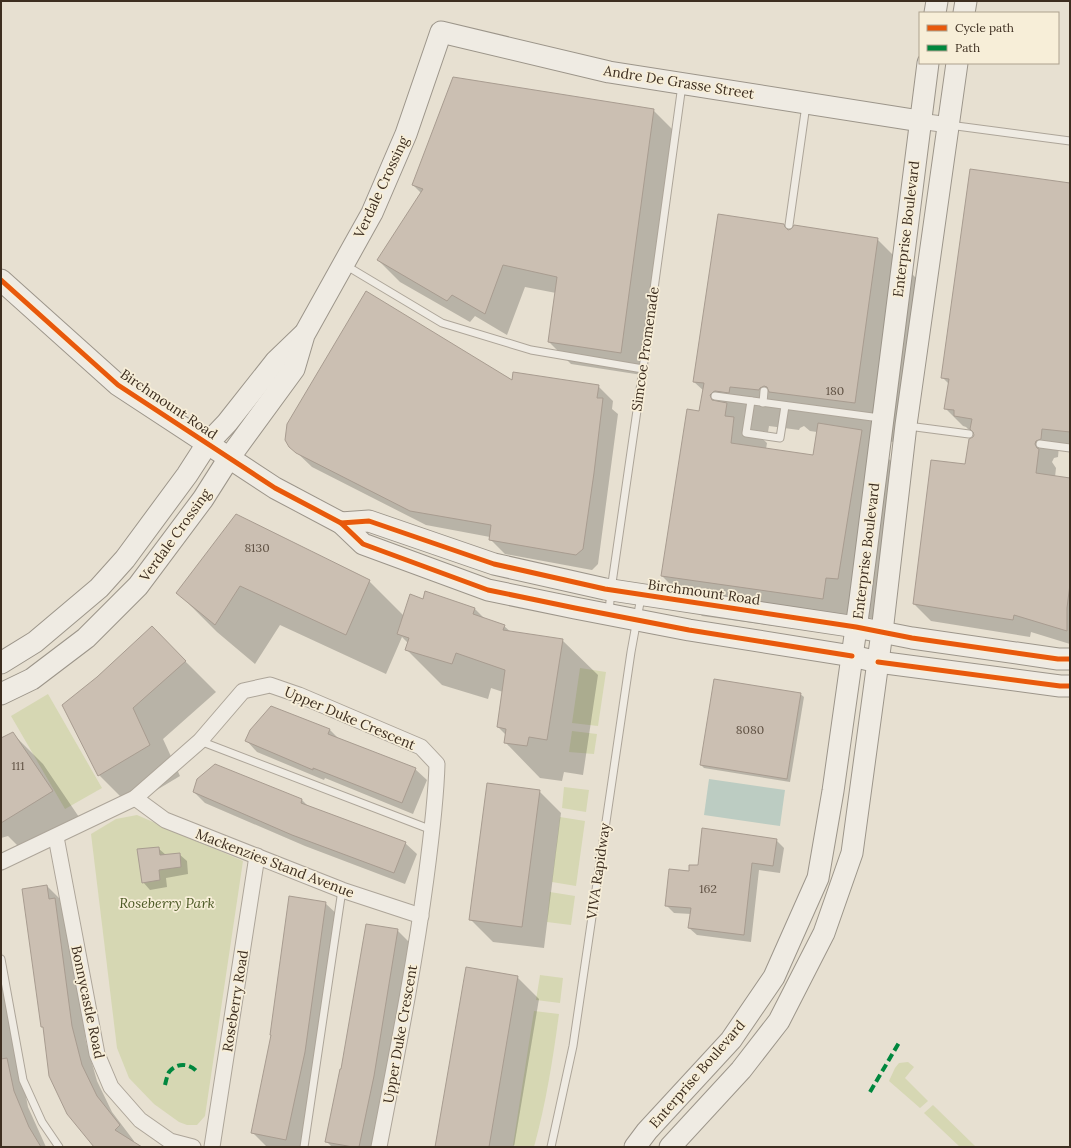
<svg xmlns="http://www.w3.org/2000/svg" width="1071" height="1148" font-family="Lora,serif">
	<rect width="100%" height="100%" fill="#e7e0d1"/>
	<g fill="#d6d7b3">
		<path d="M580,668L606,672L598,726L572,723Z"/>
		<path d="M48,694L102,788L65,809L11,716Z"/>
		<path d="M572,731L597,734L594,754L569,752Z"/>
		<path d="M564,787L589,790L586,812L562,808Z"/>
		<path d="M137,815L243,861L205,1116L197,1125H187L179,1122L154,1104L129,1078L117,1048L91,834L116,819Z"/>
		<path d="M560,817L585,821L576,886L552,882Z"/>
		<path d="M550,892L575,896L571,925L547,922Z"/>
		<path d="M540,975L563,978L560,1003L536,1000Z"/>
		<path d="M534,1011L559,1014C553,1059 546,1103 534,1147H519L513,1145Z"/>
		<path d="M908,1062L914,1067L905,1078L928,1101L920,1108L889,1081L895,1068L899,1063Z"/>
		<path d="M933,1105L976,1147H960L924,1113Z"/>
	</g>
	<path fill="#bcccc2" d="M709,779L785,790L780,826L704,815Z"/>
	<g fill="#0003" fill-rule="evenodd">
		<path d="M653,110L675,132L642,375L571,364L549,342L556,293L525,287L507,335L475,316L470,322L400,282L378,260L421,193L413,185Z"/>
		<path d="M1070,184V447L1059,446L1058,457L1054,458L1052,462L1056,468L1055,477L1070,479V644L1031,632L1030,637L931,621L914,604L966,465L975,434L972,433L966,427L963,426L946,409L949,384L942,377Z"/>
		<path d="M784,225L790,231L877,239L917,279L894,442L869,439L901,471L877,619L865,617L862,638L702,616L662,576L704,391L694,382ZM769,426L799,430L800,428L804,426L810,431L817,432L814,456L766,449L767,443L753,430L768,432Z"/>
		<path d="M512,382L598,386L613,401L612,409L618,414L598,564L592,570L505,554L490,539V537L426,525L312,467L290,446Z"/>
		<path d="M236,516L369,581L404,616L423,600L426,592L475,609L485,619L504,626L511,632L562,640L598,675L583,775L564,772L562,781L540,778L505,742L506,735L498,727L503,692L491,688L488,699L442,685L406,649L408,643L402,637L386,674L280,625L255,664L217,632L177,592Z"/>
		<path d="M152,628L216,692L163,739L180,776L130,806L99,775L63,705L98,678Z"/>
		<path d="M800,694L804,697L790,782L704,768L701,765Z"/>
		<path d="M271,707L330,730L338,738L415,769L427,780L413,814L325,778L324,780L257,752L246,740Z"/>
		<path d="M12,733L43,764L83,823L28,856L8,836L1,838V739Z"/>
		<path d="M539,791L561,813L544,948L493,942L471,920Z"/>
		<path d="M194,792L302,800L308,806L405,843L417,854L405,884L305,846L205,803Z"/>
		<path d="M776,840L784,848L780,873L759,870L751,942L697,935L689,928L691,914L674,913L666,905L689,872L699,866Z"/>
		<path d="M158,848L166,855L179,854L187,861L188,874L166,878L167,887L150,890L143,882Z"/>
		<path d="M47,886L62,901L69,914L86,1042L97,1081L112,1112L134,1141L133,1142L140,1147H95L44,1029L42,1026Z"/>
		<path d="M325,903L339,916L301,1147H271L266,1146L252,1132Z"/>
		<path d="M397,930L411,944L375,1147H332L326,1141L342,1071Z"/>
		<path d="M1,946L19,1069L21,1071L28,1107L46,1147H1Z"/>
		<path d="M517,977L539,999L514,1147H436Z"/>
	</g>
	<g fill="#cbbfb2" stroke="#a89c90">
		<path d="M453,77L654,109L621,353L548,342L557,277L503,265L485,314L452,295L447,301L377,260L423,189L412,185Z"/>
		<path d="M970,169L1070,183V432L1042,429L1041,439L1036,441L1035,444L1037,448L1039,449L1036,473L1070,478V584L1067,608V631L1014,615L1013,620L913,604L931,460L965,464L969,439L973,437L974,435L973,432L970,429L972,419L954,416V410L944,409L949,379L941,378Z"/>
		<path d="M718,214L784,224L785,227L788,230L791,229L794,225L878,238L855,403L769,392L767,387L764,386L760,388L759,390L730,387L729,393L715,391L713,392L710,395L712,400L727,403L725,416L734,417L731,443L813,455L818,423L862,430L838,579L826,578L823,599L661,576L687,409L699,411L704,383L693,382Z"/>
		<path d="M366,291L512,380L513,372L599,385L597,398H603L594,473L583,549L576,555L489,540L491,525L410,511L296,453L289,447L285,440L287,424Z"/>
		<path d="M236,514L370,580L346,635L240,586L215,625L176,593Z"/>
		<path d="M425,591L475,608L473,614L505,625L503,630L563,639L547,740L529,737L527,746L504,743L506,729L497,727L505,670L456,653L452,664L405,650L409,638L397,634L410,594L423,599Z"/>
		<path d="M152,626L186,661L133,708L150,745L98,776L62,705L97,677Z"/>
		<path d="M714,679L801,693L787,779L700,765Z"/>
		<path d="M271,706L330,729L328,734L416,768L402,803L313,768V770L245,741L250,730Z"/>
		<path d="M13,732L53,791L1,823V738Z"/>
		<path d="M215,764L302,799L301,803L406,842L394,873L292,835L193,792L197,779Z"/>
		<path d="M487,783L540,790L522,927L469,920Z"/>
		<path d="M702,828L777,839L773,866L752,863L744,935L688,928L691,908L665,906L669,869L689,871V865H698Z"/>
		<path d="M159,847L160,855L180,853L181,867L159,870L160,880L142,883L137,849Z"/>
		<path d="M47,885L49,899L55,898L72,1026L82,1065L97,1096L120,1125L115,1130L142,1147H94L67,1114L49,1076L43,1027H41L22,889Z"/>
		<path d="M289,896L326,902L305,1052L286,1140L251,1133L271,1035H270Z"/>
		<path d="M366,924L398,929L374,1076L359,1147H353L325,1142L340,1069H341Z"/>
		<path d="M466,967L518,976L489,1147H435Z"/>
		<path d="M7,1058L14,1091L29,1127L41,1147H1V1059Z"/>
	</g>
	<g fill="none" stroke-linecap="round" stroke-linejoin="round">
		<defs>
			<g id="lane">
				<path d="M949,125L1070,141"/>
				<path d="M789,225L806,105"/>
				<path d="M345,265L442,323L531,350L643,369"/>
				<path d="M715,396L880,418"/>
				<path d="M751,401L746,433L780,438L785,406"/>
				<path d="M763,403L764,391"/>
				<path d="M908,426L969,434"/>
				<path d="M1040,444L1070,448"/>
				<path d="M609,612L611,590L643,369L682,85"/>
				<path d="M200,741L432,830"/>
				<path d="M1,959L23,1080L42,1122L59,1147"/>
				<path d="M304,1147L342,890"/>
				<path d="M551,1147L573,1046L631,652L641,597"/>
			</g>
			<g id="street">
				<path d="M920,121L948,125"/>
				<path d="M135,798L165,820L342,890L421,916"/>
				<path d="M56,837L97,1054L111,1087L140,1120L170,1141L193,1147"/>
				<path d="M1,862L135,798L200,741L243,691L270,685L299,695L421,747L437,764C436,802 431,840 426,878C414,969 396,1058 379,1147"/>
				<path d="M212,1147L257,856"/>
			</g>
			<g id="secondary">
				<path d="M935,13L937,1"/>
				<path d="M964,13L966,1"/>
				<path d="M1,280L118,385L275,488L341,523L363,544L488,590L575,608L689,630L852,656L878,662L1060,686H1070"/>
				<path d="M341,523L369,521L494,564L605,589L856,627L912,638L1058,659H1070"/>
				<path d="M1,663L35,642L99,588L125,559L187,475L207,444L227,423L276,361L303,335"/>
				<path d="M1,694L32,679L86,638L138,586L203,499L229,458L294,369L304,335L372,213L406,134L441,32L609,72L920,121"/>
				<path d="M635,1147L647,1131L731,1040L774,977L818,878L833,791L860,600L928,63"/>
				<path d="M670,1147L741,1070L779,1021L824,933L852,853L882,632L906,425L957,63"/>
			</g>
		</defs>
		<use href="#lane" stroke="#ada599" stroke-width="9"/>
		<use href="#street" stroke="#ada599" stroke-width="17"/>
		<use href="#secondary" stroke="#9c958a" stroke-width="23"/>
		<use href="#lane" stroke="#efebe3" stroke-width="7"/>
		<use href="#street" stroke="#efebe3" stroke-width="15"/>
		<use href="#secondary" stroke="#efebe3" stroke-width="21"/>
		<g stroke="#00873e" stroke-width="4" stroke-dasharray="8 4" stroke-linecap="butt">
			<path d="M165,1085C166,1081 167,1076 169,1072C177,1062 191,1063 198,1073"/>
			<path d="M870,1092L900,1041"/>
		</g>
		<defs>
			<g id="cycleway">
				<path d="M1,280L118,385L275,488L341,523L363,544L488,590L575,608L689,630L852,656"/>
				<path d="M341,523L369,521L494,564L605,589L856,627L912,638L1058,659H1070"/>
				<path d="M878,662L1060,686H1070"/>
			</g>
		</defs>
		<use href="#cycleway" stroke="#f7eed8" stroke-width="8"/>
		<use href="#cycleway" stroke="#e8590c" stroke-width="5"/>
	</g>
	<g text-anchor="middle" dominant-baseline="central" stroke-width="3.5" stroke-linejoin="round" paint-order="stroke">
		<g font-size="12" fill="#605244">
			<text x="835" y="390">180</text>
			<text x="257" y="547">8130</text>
			<text x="750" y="729">8080</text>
			<text x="18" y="765">111</text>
			<text x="708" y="888">162</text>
		</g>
		<g font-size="14" fill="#3d2e20" stroke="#f7eed8">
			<text transform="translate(679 82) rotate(9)">Andre De Grasse Street</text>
			<text transform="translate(381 187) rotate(-65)">Verdale Crossing</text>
			<text transform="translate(906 229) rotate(-83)">Enterprise Boulevard</text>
			<text transform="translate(645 349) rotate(-82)">Simcoe Promenade</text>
			<text transform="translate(169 404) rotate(34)">Birchmount Road</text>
			<text transform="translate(175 535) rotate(-54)">Verdale Crossing</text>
			<text transform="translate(866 551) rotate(-83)">Enterprise Boulevard</text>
			<text transform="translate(704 592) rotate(8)">Birchmount Road</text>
			<text transform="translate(350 718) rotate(23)">Upper Duke Crescent</text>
			<text transform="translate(275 863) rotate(21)">Mackenzies Stand Avenue</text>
			<text transform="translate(598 871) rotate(-82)">VIVA Rapidway</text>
			<text transform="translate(235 1001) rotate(-81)">Roseberry Road</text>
			<text transform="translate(88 1002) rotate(78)">Bonnycastle Road</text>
			<text transform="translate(400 1034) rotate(-80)">Upper Duke Crescent</text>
			<text transform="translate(697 1074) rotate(-49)">Enterprise Boulevard</text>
		</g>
		<g font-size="14" font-style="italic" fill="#4d5a26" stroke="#f7eed8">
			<text x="167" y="903">Roseberry Park</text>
		</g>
	</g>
	<rect width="1071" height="1148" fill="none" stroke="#3d2e20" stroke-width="4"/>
	<rect x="919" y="12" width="140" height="52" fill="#f7eed8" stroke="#ada18e"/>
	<rect x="927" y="25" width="20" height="6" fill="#e8590c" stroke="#ada18e"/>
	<text x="955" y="32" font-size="12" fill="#3d2e20">Cycle path</text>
	<rect x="927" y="45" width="20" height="6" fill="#00873e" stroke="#ada18e"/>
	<text x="955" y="52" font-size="12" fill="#3d2e20">Path</text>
</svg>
